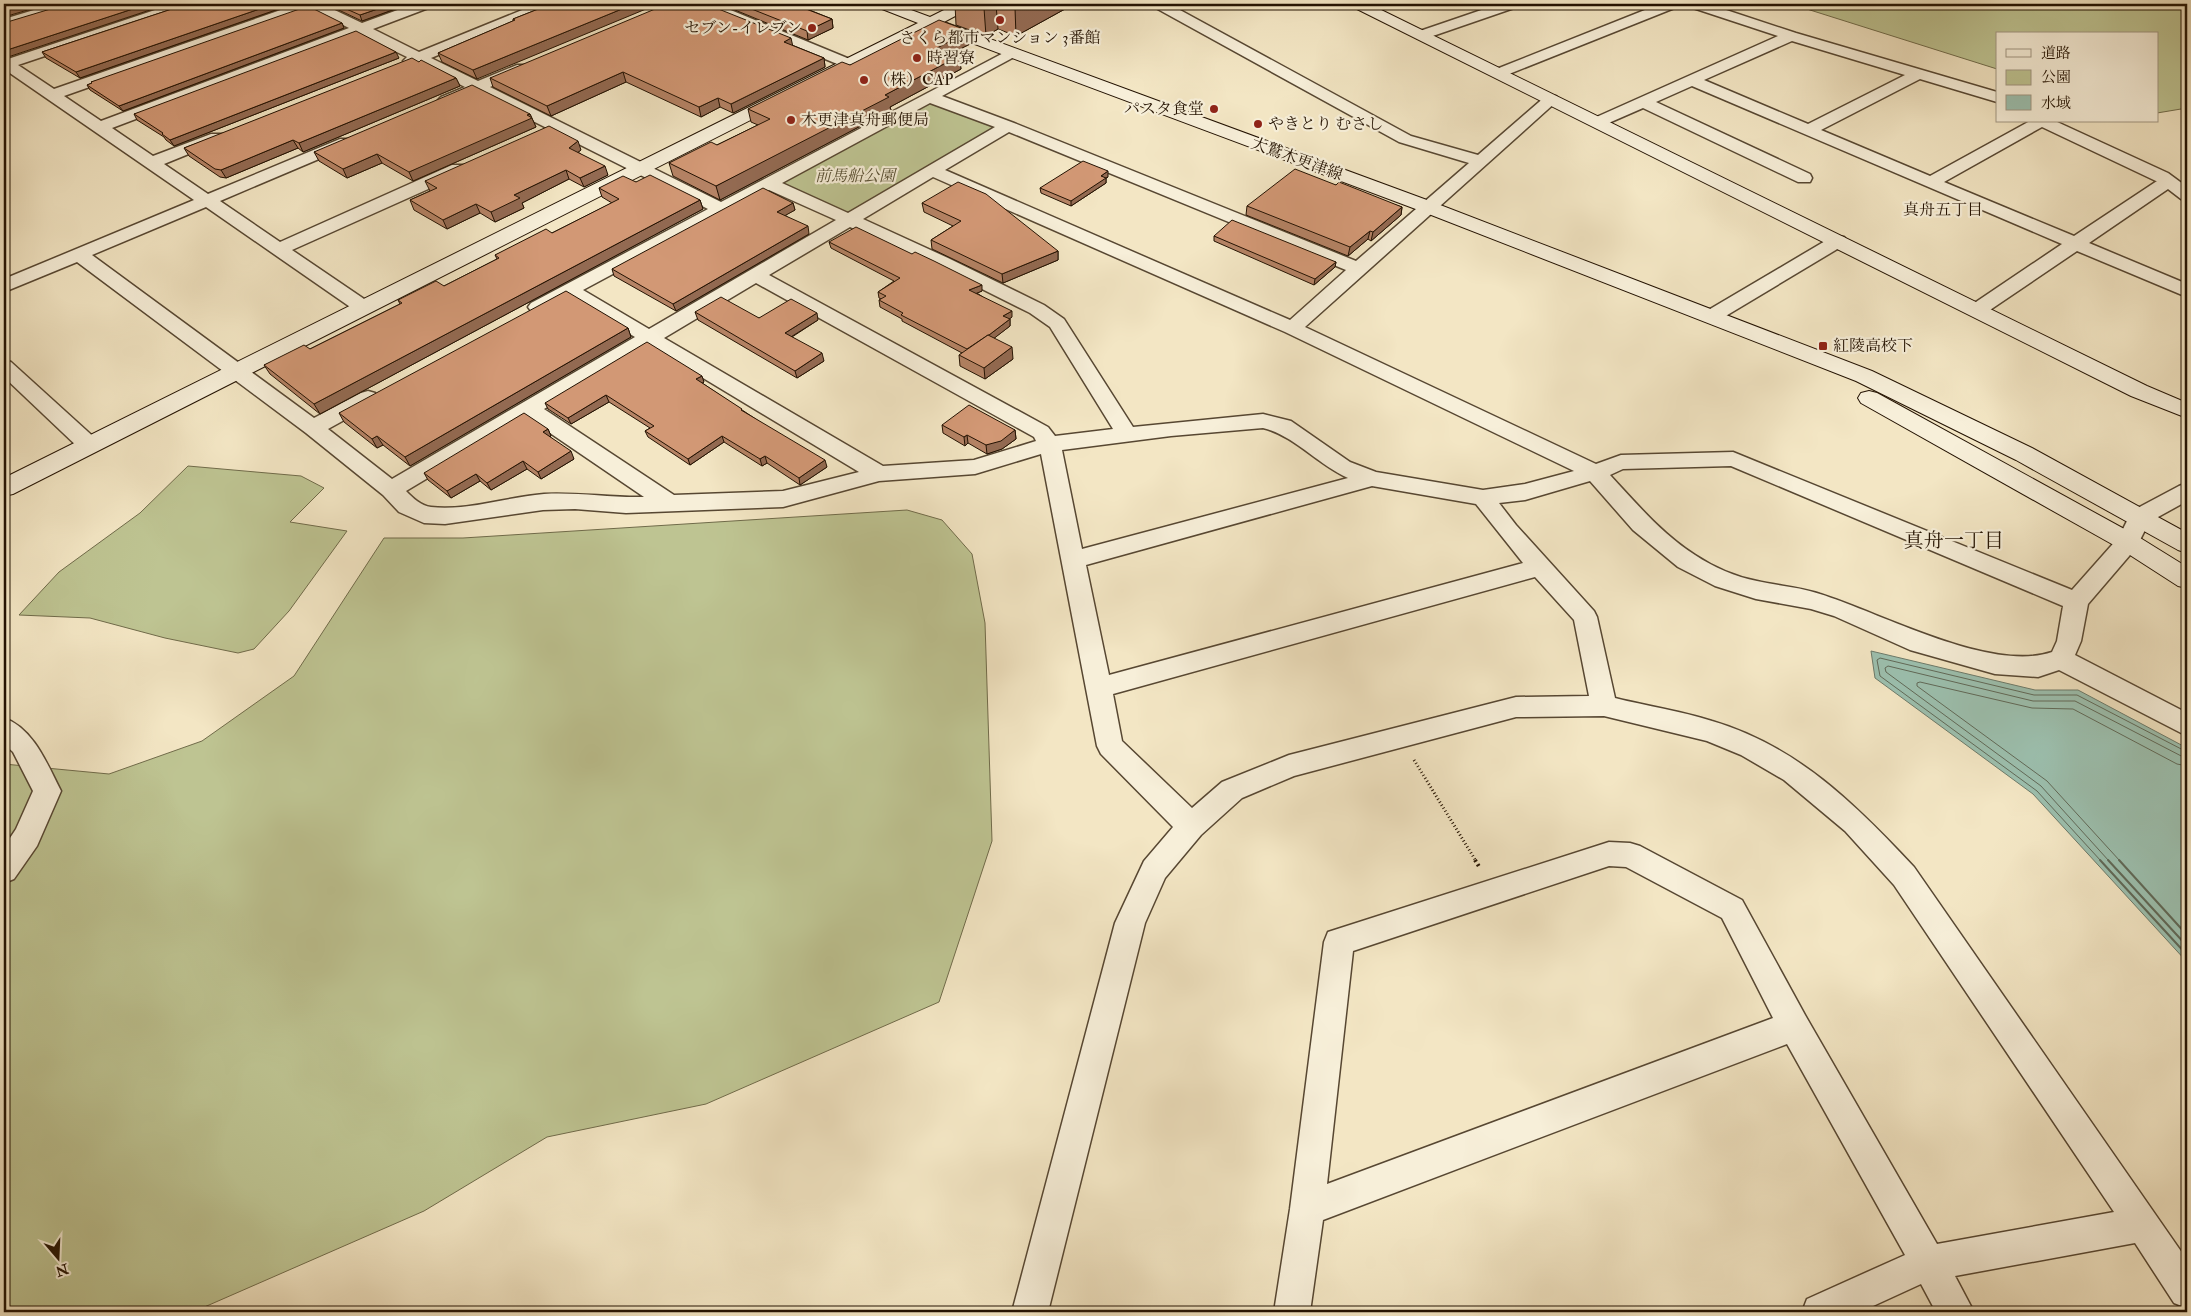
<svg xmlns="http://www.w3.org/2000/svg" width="2191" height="1316" font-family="'IM FELL Double Pica','Noto Serif JP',serif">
	<rect width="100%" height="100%" fill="#f3e6c4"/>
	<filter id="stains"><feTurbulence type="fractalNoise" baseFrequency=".004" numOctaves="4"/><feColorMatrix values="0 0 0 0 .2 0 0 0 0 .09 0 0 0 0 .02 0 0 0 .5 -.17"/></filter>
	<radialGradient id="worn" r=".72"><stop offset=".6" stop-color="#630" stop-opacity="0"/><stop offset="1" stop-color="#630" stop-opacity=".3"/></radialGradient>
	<g fill="#bec492" stroke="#706b4a">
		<path d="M1791,4H2187V108L2157,113V34H1997V69Z"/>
		<path d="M930,100L1002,127L850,215L777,182Z"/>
		<path d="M188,466L301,476L324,488L290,522L347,531L289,611L254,649L238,653L165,638L90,618L19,615L59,572L140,513Z"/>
		<path d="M907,510L942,520L972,554L985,623L992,841L939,1002L706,1104L547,1137L424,1211L193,1312H4V764L109,774L202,741L294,676L384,538H463Z"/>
	</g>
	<path fill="#9cc0af" stroke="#6c7a6a" d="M1871,651L2035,690H2078L2187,748V962L2033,794L1875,678Z"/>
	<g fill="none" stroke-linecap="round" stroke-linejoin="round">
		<g stroke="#606958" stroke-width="1">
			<path d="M2101,861L2037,791L1880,676L1877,660L1880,658L2034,695H2077L2187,752"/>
			<path d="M2109,861L2041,786L1886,672L1885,668L1888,666L2033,701H2075L2187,759"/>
			<path d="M2120,861L2047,781L1917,686V683L1920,682L2032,708L2073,709L2177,764L2187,766"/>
		</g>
		<g stroke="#606958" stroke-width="2">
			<path d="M2100,860L2187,955"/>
			<path d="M2108,860L2187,946"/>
			<path d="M2119,860L2187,935"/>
		</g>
		<defs>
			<g id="street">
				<path d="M54,4H74L72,7L4,28V19Z"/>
				<path d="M173,4H193L191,7L18,65L54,89L298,4H322L362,23L414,4H433L431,7L373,29L419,52L537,4H556L554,7L431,58L478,81L517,65H527L529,68L527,71L490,87L721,202L1011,49L1016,50L1018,53L1016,56L942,96L1014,123L1356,261L1469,163L1399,142L1154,7L1152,4H1169L1411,136L1478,155L1546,96H1556L1559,99L1556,102L1305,327L1596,464L1621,455L1733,452L2072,590L2119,537L2132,511L2179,486L2187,483V501L2149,522L2136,548L2088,604L2081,641L2075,655L2187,713V736L2059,670L2038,677L1995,674L1910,650L1834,616L1811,609L1756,599L1715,586L1678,567L1633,530L1590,481L1525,500L1499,503L1516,525L1594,611L1597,617L1615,698C1647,706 1681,711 1712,721C1797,746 1855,804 1914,867L2187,1260V1308L2174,1303L2135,1243L1955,1276L1974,1312H1936L1921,1284L1860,1312H1802L1807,1299L1905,1255L1787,1044L1323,1220L1310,1312H1274L1290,1209L1324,942L1328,932L1609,842L1630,843L1640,846L1742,900L1805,1015L1937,1244L2114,1212L1894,885L1845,831L1784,780L1741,755L1707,741L1604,716L1516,717L1294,776L1242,798L1201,835L1165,878L1145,923L1048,1312H1012L1115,923L1144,861L1173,827L1101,754L1097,746L1041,454L975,474L879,481L783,507L626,513L575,509L543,510L445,524L424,523L399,512L383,495L306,433L77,262L4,292V279L194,200L4,69V58L8,59ZM311,9L349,28L101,121L64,96ZM360,34L407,57L403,61L405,64L410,65L418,63L465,87L441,97L438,100L441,103H451L477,93L708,209L531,303L528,307L531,311L538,313L545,311L569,298L635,337L392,479L328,429L375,403L378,398L375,393L368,391L361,393L314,418L92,255L206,207L356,311L363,313L370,311L373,307L370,303L292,250L464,173L466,169L464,165H452L280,242L220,201L352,145L354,142L352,139H340L208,194L164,164L223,140L225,137L223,134H211L153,156L112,128ZM930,103L995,127L848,213L782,183ZM1009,132L1346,270L1290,320L945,170ZM933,177L1285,332L1574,471L1525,484L1483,490L1376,472L1350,462L1291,421L1263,414L1133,427L1064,319L1044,305L948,258L863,219ZM769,190L836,220L649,329L583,290ZM850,227L936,266L1030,313L1050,327L1113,429L1055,436L1048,427L769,275ZM756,283L1034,437L1036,441L974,460L883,466L664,338ZM650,346L859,472L783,491L674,495L544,409ZM528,418L644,497C610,498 578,492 544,494C507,497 468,511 431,507C421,506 413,498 406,491ZM1263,428C1295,436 1318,465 1348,478L1082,549L1062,450L1171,436ZM1731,466L2063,606L2057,641L2052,652C1991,673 1881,613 1820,594C1800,587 1778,586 1757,581C1736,577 1713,567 1695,555C1662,534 1636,503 1610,475L1623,469ZM1372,486L1476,504L1523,563L1109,675L1086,565ZM1535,577L1574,620L1589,696L1516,697L1289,755L1222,782L1192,808L1122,741L1113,694ZM1609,866L1626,867L1722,918L1773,1018L1327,1184L1353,951Z"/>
				<path d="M698,4H716L852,60L854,63L852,66H842L700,7Z"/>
				<path d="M1499,4H1519L1517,7L1427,38H1417L1415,35L1417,32Z"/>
				<path d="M1660,4H1679L1677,7L1504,76H1494L1491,73L1494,70Z"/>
				<path d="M1688,4H1708L1796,33L1997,92V102L1920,79L1821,130L1930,176L2030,121H2055L2168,173L2187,187V200L2181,199L2168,189L2089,243L2187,284V297L2077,251L1984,314L1977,316L1970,314L1967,310L1970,306L2062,244L1692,86L1656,102L1810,174L1812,178L1810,182H1798L1643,108L1604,125H1592L1590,122L1592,119L1778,36L1690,7ZM1792,41L1905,75L1808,124L1704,80ZM2042,127L2156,181H2157L2074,236L1944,182Z"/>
				<path d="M1838,236L1844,237L1847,241L1844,245L1719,320L1712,322L1705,320L1702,316L1705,312L1832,237Z"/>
				<path d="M4,360L11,362L97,440L100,445L97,450L89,452L81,450L4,377Z"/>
				<path d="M4,718C34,729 47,764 61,791L37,846L14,879L4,883V847L16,829L33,791L13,752L4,744Z"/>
			</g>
			<g id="secondary">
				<path d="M874,4H895L930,17L956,4H974L972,7L944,22L1435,203L1872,371L2032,448L2187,533V553L2178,550L2016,460L1856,381L1421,211L932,28L13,494L4,496V478L918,23L877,7Z"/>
				<path d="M1350,4H1369L2147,386L2187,403V418L2131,396L1353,7Z"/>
				<path d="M1869,391L1877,393L2137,536L2187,567V588L2178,586L2119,548L1861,403L1858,398L1861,393Z"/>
			</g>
		</defs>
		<use href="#street" stroke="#574732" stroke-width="3"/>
		<use href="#secondary" stroke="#231202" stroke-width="2"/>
		<path stroke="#231202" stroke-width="3" stroke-dasharray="1 2.5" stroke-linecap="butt" d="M1414,760L1476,861"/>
		<path stroke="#231202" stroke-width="4" stroke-dasharray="2 3" stroke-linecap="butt" d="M1475,860L1480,868"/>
		<use href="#street" fill="#f7efd9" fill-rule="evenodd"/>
		<use href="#secondary" fill="#f7efd9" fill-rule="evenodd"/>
	</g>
	<g fill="#b58365" stroke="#231202">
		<path d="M187,4H293L80,78L46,58L42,52Z"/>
		<path d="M326,4H409L362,21Z"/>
		<path d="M551,4L477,79L442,62L438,53L513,21V19Z"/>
		<path d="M734,4H810L802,7L832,19L833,28L808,40L735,10Z"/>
		<path d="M955,4H1074L1016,36L998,29L986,36L956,25Z"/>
		<path d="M4,23L8,57H4Z"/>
		<path d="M342,23L344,28L123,111L90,90L87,85L92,83L91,82Z"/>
		<path d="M969,31L970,44L952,53L959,56L961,69L890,107L891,110L720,200L673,176L669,163L717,145L758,125L751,122L748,109L850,65Z"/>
		<path d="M792,45L824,58L825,67L733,113L720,107L701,117L626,82L551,116L493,87L490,78Z"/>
		<path d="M399,58L174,146L166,140L164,137L137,120L134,114Z"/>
		<path d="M419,62L456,78L460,86L303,152L298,148L226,178L220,177L189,156L184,148Z"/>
		<path d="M530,114L536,127L413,181L382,163L347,178L319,161L314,152Z"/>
		<path d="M581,150L578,152L608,175L584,187L569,179L522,203L524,208L495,222L480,213L447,229L414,210L410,200L430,191L425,181Z"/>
		<path d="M1108,177L1106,178V183L1071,206L1041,193L1040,188Z"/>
		<path d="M636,182L700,200L703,209L320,414L270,374L264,365L310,349L400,304L398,300L444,286L497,259L495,255L552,233L612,203L602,197L599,188Z"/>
		<path d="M1336,185L1402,207L1401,215L1371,241L1368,239L1348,256L1246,215L1247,206Z"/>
		<path d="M793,203L795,210L785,215L809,234L676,311L614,276L612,269Z"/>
		<path d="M922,203L1058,251V260L1003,283L932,249L931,240L953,226L924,212Z"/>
		<path d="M1214,236L1336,262L1335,267L1314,285L1214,241Z"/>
		<path d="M829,242L982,291L977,293L1012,317L1009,319H1010V326L994,338L1013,359L985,379L960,366L959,355L962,353L902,321V319L880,307L879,300L881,299L879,298L878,292L894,281L831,248Z"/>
		<path d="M695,312L759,318L818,320L792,337L824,361L797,378L698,320Z"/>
		<path d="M628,328L631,337L410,466L383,445L377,448L344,422L339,413Z"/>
		<path d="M704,382L702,383L827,467L800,485L767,463L762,466L724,442L690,465L648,437L645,431L650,428L609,402L571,424L548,409L545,403Z"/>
		<path d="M942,425L1015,430L1016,439L1002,449L987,454L968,443L965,446L943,433Z"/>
		<path d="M548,429L551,436L550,437L574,459L541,479L527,469L491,490L480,481L451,498L428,480L424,473Z"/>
	</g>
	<g fill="#936a52" stroke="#231202">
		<path d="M26,4H48L4,17V10Z"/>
		<path d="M148,4H168L8,57L4,51Z"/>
		<path d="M274,4H293L80,78L76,72Z"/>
		<path d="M392,4H409L362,21L360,15Z"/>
		<path d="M634,4H658L477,79L473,70Z"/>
		<path d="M792,4H810L793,11Z"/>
		<path d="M992,4H996L998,29L986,36L984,8Z"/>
		<path d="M1023,4H1074L1016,36L1015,8Z"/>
		<path d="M832,19L833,28L808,40L807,31Z"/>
		<path d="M342,23L344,28L123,111L119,106Z"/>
		<path d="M969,31L970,44L939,60L937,48Z"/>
		<path d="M791,38L793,47L784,42Z"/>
		<path d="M396,52L399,58L174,146L170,140Z"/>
		<path d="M959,56L961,69L890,107L891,110L720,200L716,186L885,95Z"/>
		<path d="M824,58L825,67L733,113L731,104Z"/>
		<path d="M623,72L626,82L551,116L547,106Z"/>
		<path d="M456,78L460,86L303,152L299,143Z"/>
		<path d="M718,98L720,107L701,117L699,107Z"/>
		<path d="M530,114L536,127L413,181L409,172Z"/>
		<path d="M293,140L298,148L226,178L221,170Z"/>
		<path d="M578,141L581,150L572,157L569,148Z"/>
		<path d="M377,154L382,163L347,178L343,169Z"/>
		<path d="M605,166L608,175L584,187L580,178Z"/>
		<path d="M566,170L569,179L522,203L524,208L495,222L491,212L514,195Z"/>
		<path d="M1108,171V177L1106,178V183L1071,206V201L1101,176Z"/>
		<path d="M700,200L703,209L320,414L314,404Z"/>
		<path d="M793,203L795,210L779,219L777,212Z"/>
		<path d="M476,204L480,213L447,229L443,220Z"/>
		<path d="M1402,207L1401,215L1371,241L1373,232Z"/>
		<path d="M808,226L809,234L676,311L673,304Z"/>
		<path d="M1370,231L1368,239L1348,256L1350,247Z"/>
		<path d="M1058,251V260L1003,283L1002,274Z"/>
		<path d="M1336,262L1335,267L1314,285L1315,279Z"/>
		<path d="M982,285V291L970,296L969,290Z"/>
		<path d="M1012,311V317L1004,323L1003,316Z"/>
		<path d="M817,313L818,320L786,340L785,333Z"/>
		<path d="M1010,319V326L970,357L969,350Z"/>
		<path d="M628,328L631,337L410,466L405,457Z"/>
		<path d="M1012,347L1013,359L985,379L984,368Z"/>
		<path d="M822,353L824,361L797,378L795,371Z"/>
		<path d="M702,376L704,382L698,386L696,379Z"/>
		<path d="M606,395L609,402L571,424L568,418Z"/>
		<path d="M548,429L551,436L546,439L543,432Z"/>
		<path d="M1015,430L1016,439L1002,449L987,454L986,445Z"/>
		<path d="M967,435L968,443L965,446L964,437Z"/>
		<path d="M377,436L383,445L377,448L372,439Z"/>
		<path d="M722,436L724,442L690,465L688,459Z"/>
		<path d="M571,451L574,459L541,479L538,472Z"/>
		<path d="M765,456L767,463L762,466L760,459Z"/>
		<path d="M825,460L827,467L800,485L799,478Z"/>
		<path d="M523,461L527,469L491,490L487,483Z"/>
		<path d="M476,474L480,481L451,498L447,491Z"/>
	</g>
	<g fill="#d29875" stroke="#231202">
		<path d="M4,4H26L4,10Z"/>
		<path d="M67,4H148L4,51V23Z"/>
		<path d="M187,4H274L76,72L42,52Z"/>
		<path d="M335,4H392L360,15Z"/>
		<path d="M551,4H634L473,70L438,53L515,20L513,19Z"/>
		<path d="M667,4H706L791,38L784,42L824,58L731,104L718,98L699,107L623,72L547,106L490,78Z"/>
		<path d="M739,4H793L832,19L807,31Z"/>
		<path d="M973,4H992L984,8Z"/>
		<path d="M1002,4H1023L1015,8Z"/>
		<path d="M308,6L342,23L119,106L87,85L92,83L91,82Z"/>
		<path d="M939,20L969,31L937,48L959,56L885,95L889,97L716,186L669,163L711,142L717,145L770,119L748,109L842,62L850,65Z"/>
		<path d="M356,31L396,52L170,140L162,134L163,133L134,114Z"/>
		<path d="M412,58L419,62L421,60L456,78L299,143L293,140L221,170L215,169L184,148Z"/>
		<path d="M472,85L530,114L527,115L532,118L409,172L377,154L343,169L314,152Z"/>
		<path d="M549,126L578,141L569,148L605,166L580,178L566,170L514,195L520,198L491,212L476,204L443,220L410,200L437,188L425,181Z"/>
		<path d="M1083,161L1108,171L1101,176L1106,178L1071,201L1040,188Z"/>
		<path d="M1295,169L1336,185L1339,182L1402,207L1373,232L1370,231L1350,247L1247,206Z"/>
		<path d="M650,175L700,200L314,404L264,365L304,345L310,349L402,303L398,300L436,281L444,286L499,258L495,255L546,229L552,233L619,199L599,188L623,176L636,182Z"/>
		<path d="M958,182L986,194L1058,251L1002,274L931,240L961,221L922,203Z"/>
		<path d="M763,188L793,203L777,212L808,226L673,304L612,269Z"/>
		<path d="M1232,220L1336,262L1315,279L1214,236Z"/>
		<path d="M856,227L912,254L915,252L934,261L982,285L969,290L1012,311L1003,316L1010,319L989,335H988L967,349L901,315L903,313L879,300L886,296L878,292L900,278L829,242Z"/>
		<path d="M566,291L628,328L405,457L377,436L372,439L339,413Z"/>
		<path d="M721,297L759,318L791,299L817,313L785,333L822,353L795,371L695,312Z"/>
		<path d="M988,335L1012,347L984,368L959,355Z"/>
		<path d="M647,342L702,376L696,379L742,409L741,410L825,460L799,478L765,456L760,459L722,436L688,459L645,431L654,426L606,395L568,418L545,403Z"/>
		<path d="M969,405L1015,430L1001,441L986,445L967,435L964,437L942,425Z"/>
		<path d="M524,413L548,429L543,432L571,451L538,472L523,461L487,483L476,474L447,491L424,473Z"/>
	</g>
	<g fill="#8f2418" stroke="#f7efd9" stroke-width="2">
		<circle cx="1000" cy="20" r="5"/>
		<circle cx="812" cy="28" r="5"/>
		<circle cx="917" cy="58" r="5"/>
		<circle cx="864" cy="80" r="5"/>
		<circle cx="1214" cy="109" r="5"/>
		<circle cx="791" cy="120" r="5"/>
		<circle cx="1258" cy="124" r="5"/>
		<rect x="1818" y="341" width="10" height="10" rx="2.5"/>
	</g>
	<g text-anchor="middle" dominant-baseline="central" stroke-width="4.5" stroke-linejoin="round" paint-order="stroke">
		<g font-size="16" fill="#231202" stroke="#f7efd9" text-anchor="start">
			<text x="802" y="28" text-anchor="end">セブン-イレブン</text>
			<text x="1000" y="38" text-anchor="middle">さくら都市マンション 3番館</text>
			<text x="927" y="58">時習寮</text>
			<text x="874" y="80">（株）CAP</text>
			<text x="1204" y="109" text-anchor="end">パスタ食堂</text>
			<text x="801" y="120">木更津真舟郵便局</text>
			<text x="1268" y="124">やきとり むさし</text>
			<text x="1833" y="346">紅陵高校下</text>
		</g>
		<g font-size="16" fill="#231202" stroke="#f7efd9">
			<text transform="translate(1297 159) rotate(20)">大鷲木更津線</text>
		</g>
		<g font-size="16" font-style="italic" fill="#595034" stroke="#f7efd9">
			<text x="855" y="176">前馬船公園</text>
		</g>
		<g font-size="16" fill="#231202" stroke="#f7efd9">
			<text x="1943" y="210">真舟五丁目</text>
		</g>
		<g font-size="20" fill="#231202" stroke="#f7efd9">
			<text x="1954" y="540">真舟一丁目</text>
		</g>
	</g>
	<rect width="2191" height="1316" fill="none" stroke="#f3e6c4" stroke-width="20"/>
	<rect x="5" y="5" width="2181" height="1306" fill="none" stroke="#231202" stroke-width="2.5"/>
	<rect x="10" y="10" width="2171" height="1296" fill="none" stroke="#231202"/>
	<rect x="1996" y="32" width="162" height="90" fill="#f7efd9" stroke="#a29783"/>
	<rect x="2006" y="49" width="25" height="8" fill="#f7efd9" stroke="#a29783"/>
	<text x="2041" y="58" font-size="15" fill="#231202">道路</text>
	<rect x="2006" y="70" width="25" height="15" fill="#bec492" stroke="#a29783"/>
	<text x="2041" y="82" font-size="15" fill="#231202">公園</text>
	<rect x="2006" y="95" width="25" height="15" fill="#9cc0af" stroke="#a29783"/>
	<text x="2041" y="108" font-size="15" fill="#231202">水域</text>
	<g transform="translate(58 1258) rotate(161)" stroke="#f7efd9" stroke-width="4" paint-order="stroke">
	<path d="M0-4L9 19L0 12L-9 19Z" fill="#231202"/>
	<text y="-8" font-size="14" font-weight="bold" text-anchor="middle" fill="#231202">N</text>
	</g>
	<rect width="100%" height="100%" filter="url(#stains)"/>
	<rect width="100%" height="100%" fill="url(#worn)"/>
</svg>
